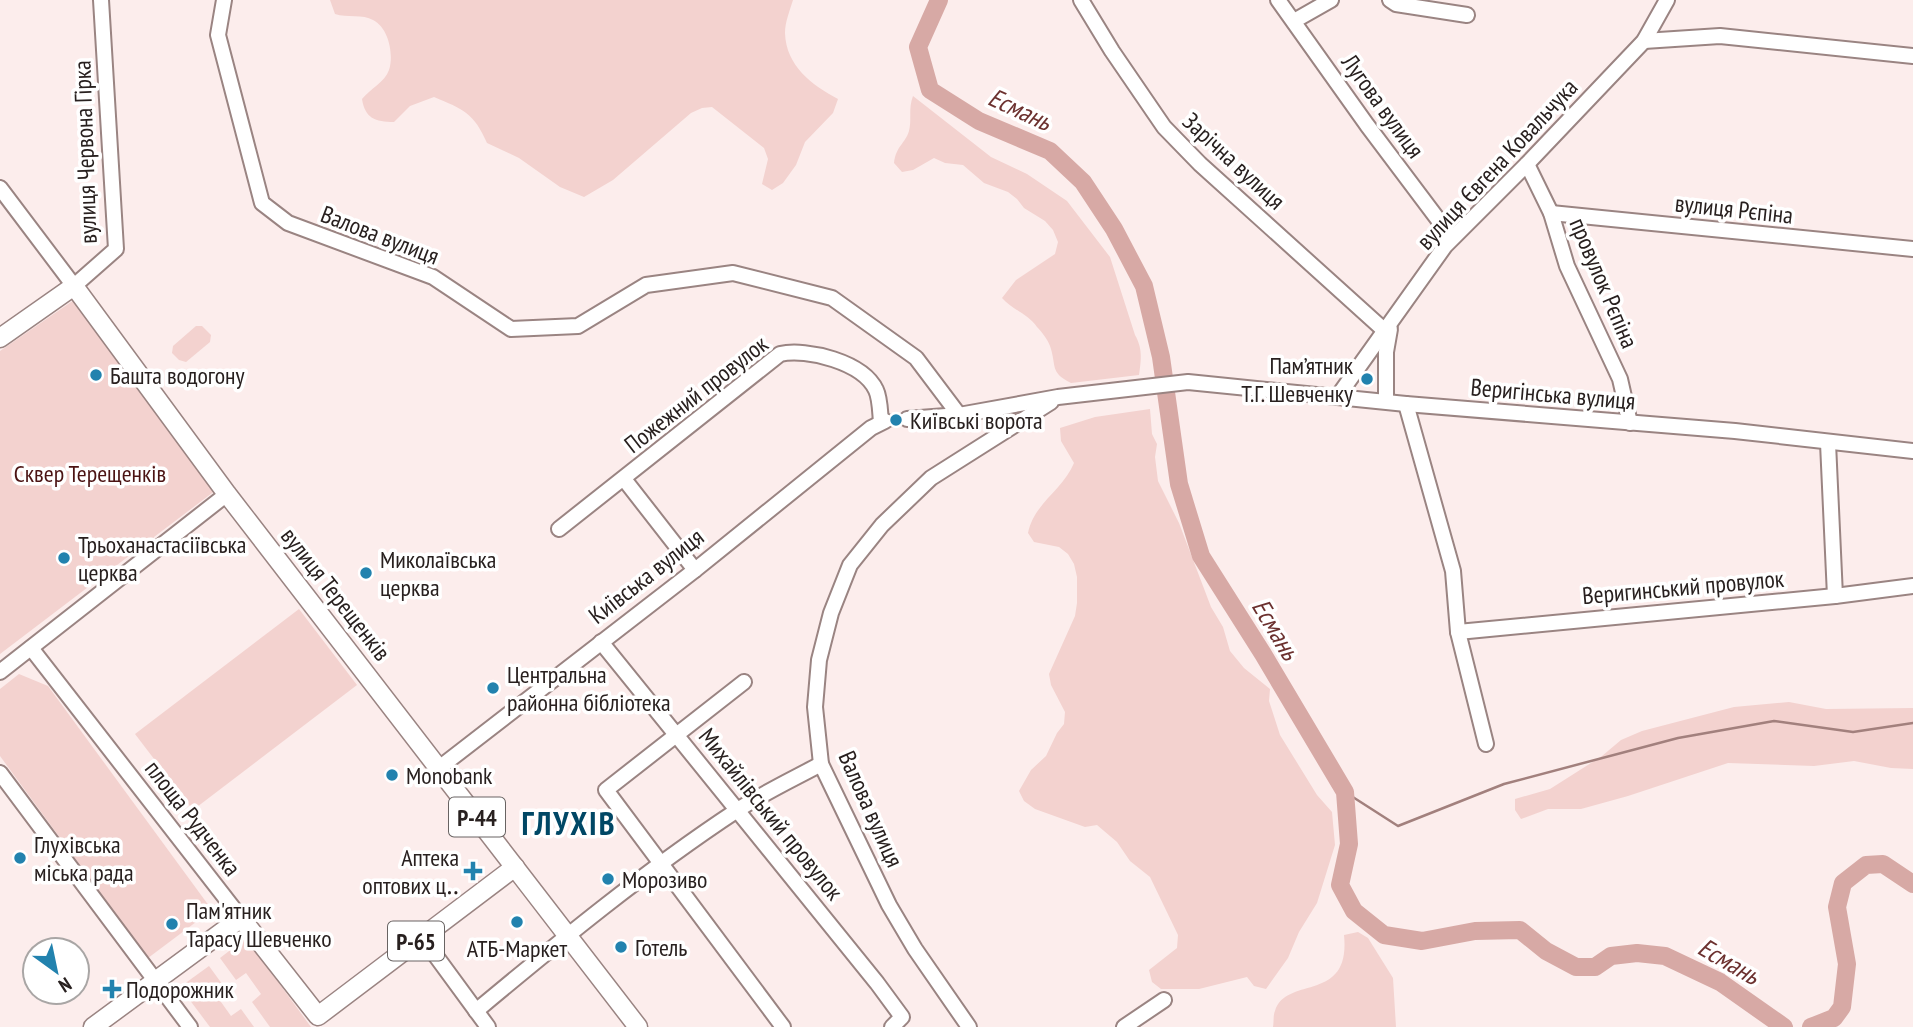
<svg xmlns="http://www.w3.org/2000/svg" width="1913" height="1027" font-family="'PT Sans Narrow',sans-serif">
	<rect width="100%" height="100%" fill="#fcedec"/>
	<g fill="#f3d2cf">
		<path d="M330,0H793C790,10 785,22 785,33C786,66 812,85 838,99L833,113L805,142L796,165L783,183L772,190L762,184L768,159L764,148L712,107L702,108L691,113L613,180L584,197L560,187L519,158L487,143C474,113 463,109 434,97L410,106L394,122C375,122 365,118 362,99C370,89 385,82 389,70C394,55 389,28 373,20C363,14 347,18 335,14Z"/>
		<path d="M913,96L991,157L1027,174L1067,201L1110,257L1135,335C1143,349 1141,360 1139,375L1071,383C1049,372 1057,366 1050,346C1048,340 1042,332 1037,327C1028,314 1013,310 1002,298L1016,280L1055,254L1058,242L1053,230L1045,221L1024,208L1017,199L1008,192L984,183L963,165L945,163L934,158L913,170L902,172L894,163C896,146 905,144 909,131C912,119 908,109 913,96Z"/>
		<path d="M74,300L216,490L154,537L152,542L146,543L0,654V351Z"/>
		<path d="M196,326H202L211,335L210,342L186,362L179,360L172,353L173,346Z"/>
		<path d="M1150,409L1152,434L1157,444L1155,457L1158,481L1179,523L1211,607L1223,627L1230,651L1244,668L1270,689L1269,701L1280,735L1317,795L1332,812L1335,845L1317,903L1299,932L1288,958L1266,989L1254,986L1247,977L1199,989H1161L1152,982L1149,970L1177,948L1178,935L1150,877L1130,861L1117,842L1097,825L1085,827L1035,809L1024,801L1019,791L1031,770L1046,756L1057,733L1064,724L1065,712L1051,685L1049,674L1075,616L1077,603V577L1074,564L1068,554L1059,547L1034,542L1028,533C1034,503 1063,490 1074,463L1061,441L1060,428L1095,417Z"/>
		<path d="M299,609L357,685L193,810L135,734Z"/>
		<path d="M19,674L48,686L212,910L148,958L0,756V689Z"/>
		<path d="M1789,702L1826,709L1913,708V769L1891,768L1854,761L1814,766L1728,763L1628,796L1581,809H1548L1521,819L1515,810V799L1550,789L1602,756L1621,740L1642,731L1734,707Z"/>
		<path d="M1358,932L1368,938L1393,978L1396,1027H1273C1274,1022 1273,1015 1275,1011C1286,975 1351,1004 1344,935Z"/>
		<path d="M246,938L311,1027H270L252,1002L261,994L246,973L236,980L220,958Z"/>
		<path d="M209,966L225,988L216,995L231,1016L241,1009L254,1027H210L180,987Z"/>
	</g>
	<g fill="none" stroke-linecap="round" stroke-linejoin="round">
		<path stroke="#a2807d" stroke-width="2.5" d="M1345,792L1398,826L1504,784L1678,738L1774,721L1853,732L1913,723"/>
		<g stroke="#d7a9a5" stroke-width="18">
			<path d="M939,0L918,47L930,90L979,121L1050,151L1083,182L1114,229L1144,286L1161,357L1179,484L1201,556L1263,654L1345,792L1349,844L1340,885L1354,911L1384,935L1422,941L1475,931L1520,930L1546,951L1576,967H1595L1611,956L1637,953L1665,956L1720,982L1784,1027"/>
			<path d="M1811,1027L1834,1018L1842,1007L1847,964L1837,907L1843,883L1866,865L1883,864L1913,884"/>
		</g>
		<path stroke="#d2c4c3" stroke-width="14" stroke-dasharray="14 7" stroke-linecap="butt" d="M885,421L907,419"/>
		<defs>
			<g id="minor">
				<path d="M224,0L218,35L262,203L288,223L433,277L511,329L578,326L646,285L733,273L832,298L916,358L959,415"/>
				<path d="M1081,0L1112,51L1164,127L1200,164L1385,331"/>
				<path d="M1278,0L1367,125L1452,238"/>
				<path d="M1390,0L1396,4L1467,15"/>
				<path d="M1294,21L1331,0"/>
				<path d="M1644,41L1720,36L1913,56"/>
				<path d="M1527,164L1551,213L1567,266L1620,379L1630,423"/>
				<path d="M0,188L74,286L116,249L101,0"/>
				<path d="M1551,213L1913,249"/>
				<path d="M1338,396L1445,246L1527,164L1644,41L1667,0"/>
				<path d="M1386,401V352L1390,329"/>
				<path d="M1406,404L1453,571L1458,632L1486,744"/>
				<path d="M907,419L959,415L1058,397L1188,382L1406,404L1735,431L1913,451"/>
				<path d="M1828,443L1835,596"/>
				<path d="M624,479L695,570"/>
				<path d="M559,529L780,354C807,348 863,362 876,390C880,398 880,412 881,422"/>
				<path d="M1458,632L1835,596L1913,586"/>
				<path d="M601,642L877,983L902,1017L892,1027"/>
				<path d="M31,648L241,918"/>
				<path d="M0,672L227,494"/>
				<path d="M744,682L606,790L783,1027"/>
				<path d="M439,768L695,570L871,428L885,421"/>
				<path d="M0,773L190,1027"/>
				<path d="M422,937L488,1027"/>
				<path d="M476,1011C560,941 645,871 736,811C763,793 793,779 821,764"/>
				<path d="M969,1027L915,949L889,905L821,764L815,707L819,660L831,613L850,565L882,525L931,478L1051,402"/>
				<path d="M1124,1027L1164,1000"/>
			</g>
			<g id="major">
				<path d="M0,338L74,286L227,494L638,1027"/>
				<path d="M93,1027L241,918L318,1016L515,867"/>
			</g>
		</defs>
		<use href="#minor" stroke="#9a8482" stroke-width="18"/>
		<use href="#major" stroke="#9a8482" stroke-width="21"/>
		<use href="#minor" stroke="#fff" stroke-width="14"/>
		<use href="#major" stroke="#fff" stroke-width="18"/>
	</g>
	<g fill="#2282ae" stroke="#fff" stroke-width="2.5">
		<circle cx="96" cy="375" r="7"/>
		<circle cx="1367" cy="379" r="7"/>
		<circle cx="896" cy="420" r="7"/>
		<circle cx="64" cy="558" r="7"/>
		<circle cx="366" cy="573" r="7"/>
		<circle cx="493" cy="688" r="7"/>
		<circle cx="392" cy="775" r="7"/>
		<circle cx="20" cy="858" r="7"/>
		<path d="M469.5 860.5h7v7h7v7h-7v7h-7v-7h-7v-7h7z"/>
		<circle cx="608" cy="879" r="7"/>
		<circle cx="517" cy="922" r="7"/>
		<circle cx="172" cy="924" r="7"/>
		<circle cx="621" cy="947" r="7"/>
		<path d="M108.5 978.5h7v7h7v7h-7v7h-7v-7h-7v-7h7z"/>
	</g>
	<g text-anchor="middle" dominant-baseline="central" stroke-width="7" stroke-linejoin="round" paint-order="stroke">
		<g fill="#fff" stroke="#686362" stroke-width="2">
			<rect x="449" y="797.5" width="56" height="39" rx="5"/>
			<rect x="388" y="921.5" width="56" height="39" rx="5"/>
		</g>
		<g font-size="23" font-weight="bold" fill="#28201f">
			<text x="477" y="817">Р-44</text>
			<text x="416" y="941">Р-65</text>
		</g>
		<g font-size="24" fill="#28201f" stroke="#fff">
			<text transform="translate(1383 106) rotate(54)">Лугова вулиця</text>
			<text transform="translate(85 152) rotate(-92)">вулиця Червона Гірка</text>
			<text transform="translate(1234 161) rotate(43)">Зарічна вулиця</text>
			<text transform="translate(1497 164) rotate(-47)">вулиця Євгена Ковальчука</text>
			<text transform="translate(1734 209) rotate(6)">вулиця Рєпіна</text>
			<text transform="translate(380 235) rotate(21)">Валова вулиця</text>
			<text transform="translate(1604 283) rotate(67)">провулок Рєпіна</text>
			<text transform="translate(696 394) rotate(-38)">Пожежний провулок</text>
			<text transform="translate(1553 394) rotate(5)">Веригінська вулиця</text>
			<text transform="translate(646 576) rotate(-38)">Київська вулиця</text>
			<text transform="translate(1683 587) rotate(-5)">Веригинський провулок</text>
			<text transform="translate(336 594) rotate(52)">вулиця Терещенків</text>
			<text transform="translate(871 809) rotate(66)">Валова вулиця</text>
			<text transform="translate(771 814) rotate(51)">Михайлівський провулок</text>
			<text transform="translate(193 818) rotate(52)">площа Рудченка</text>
		</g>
		<g font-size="24" fill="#28201f" stroke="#fff" text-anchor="start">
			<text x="1353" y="365" text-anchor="end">Пам’ятник<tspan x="1353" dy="28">Т.Г. Шевченку</tspan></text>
			<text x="110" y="375">Башта водогону</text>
			<text x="910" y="420">Київські ворота</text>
			<text x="78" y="544">Трьоханастасіївська<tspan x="78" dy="28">церква</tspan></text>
			<text x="380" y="559">Миколаївська<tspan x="380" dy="28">церква</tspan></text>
			<text x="507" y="674">Центральна<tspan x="507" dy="28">районна бібліотека</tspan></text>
			<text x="406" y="775">Monobank</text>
			<text x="34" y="844">Глухівська<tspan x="34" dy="28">міська рада</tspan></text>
			<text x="459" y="857" text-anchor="end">Аптека<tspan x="459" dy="28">оптових ц‥</tspan></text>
			<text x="622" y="879">Морозиво</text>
			<text x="186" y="910">Пам'ятник<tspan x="186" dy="28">Тарасу Шевченко</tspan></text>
			<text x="635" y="947">Готель</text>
			<text x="517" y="948" text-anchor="middle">АТБ-Маркет</text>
			<text x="126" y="989">Подорожник</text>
		</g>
		<g font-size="24" fill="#4b1313" stroke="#fff">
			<text x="90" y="473">Сквер Терещенків</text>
		</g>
		<g font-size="26" font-style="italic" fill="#6c312f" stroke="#fff">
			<text transform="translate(1020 109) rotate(25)">Есмань</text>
			<text transform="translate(1276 629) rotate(59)">Есмань</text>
			<text transform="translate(1729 961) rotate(30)">Есмань</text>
		</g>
		<g font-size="32" font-weight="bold" letter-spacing="2" fill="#004765" stroke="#fff">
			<text x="569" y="823">ГЛУХІВ</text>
		</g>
	</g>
	<g transform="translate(56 971) rotate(147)"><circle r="33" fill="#ffffff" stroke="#a9a6a5" stroke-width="2"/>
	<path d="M0-5L12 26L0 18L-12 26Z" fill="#2282ae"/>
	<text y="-10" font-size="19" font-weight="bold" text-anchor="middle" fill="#28201f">N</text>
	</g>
</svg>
